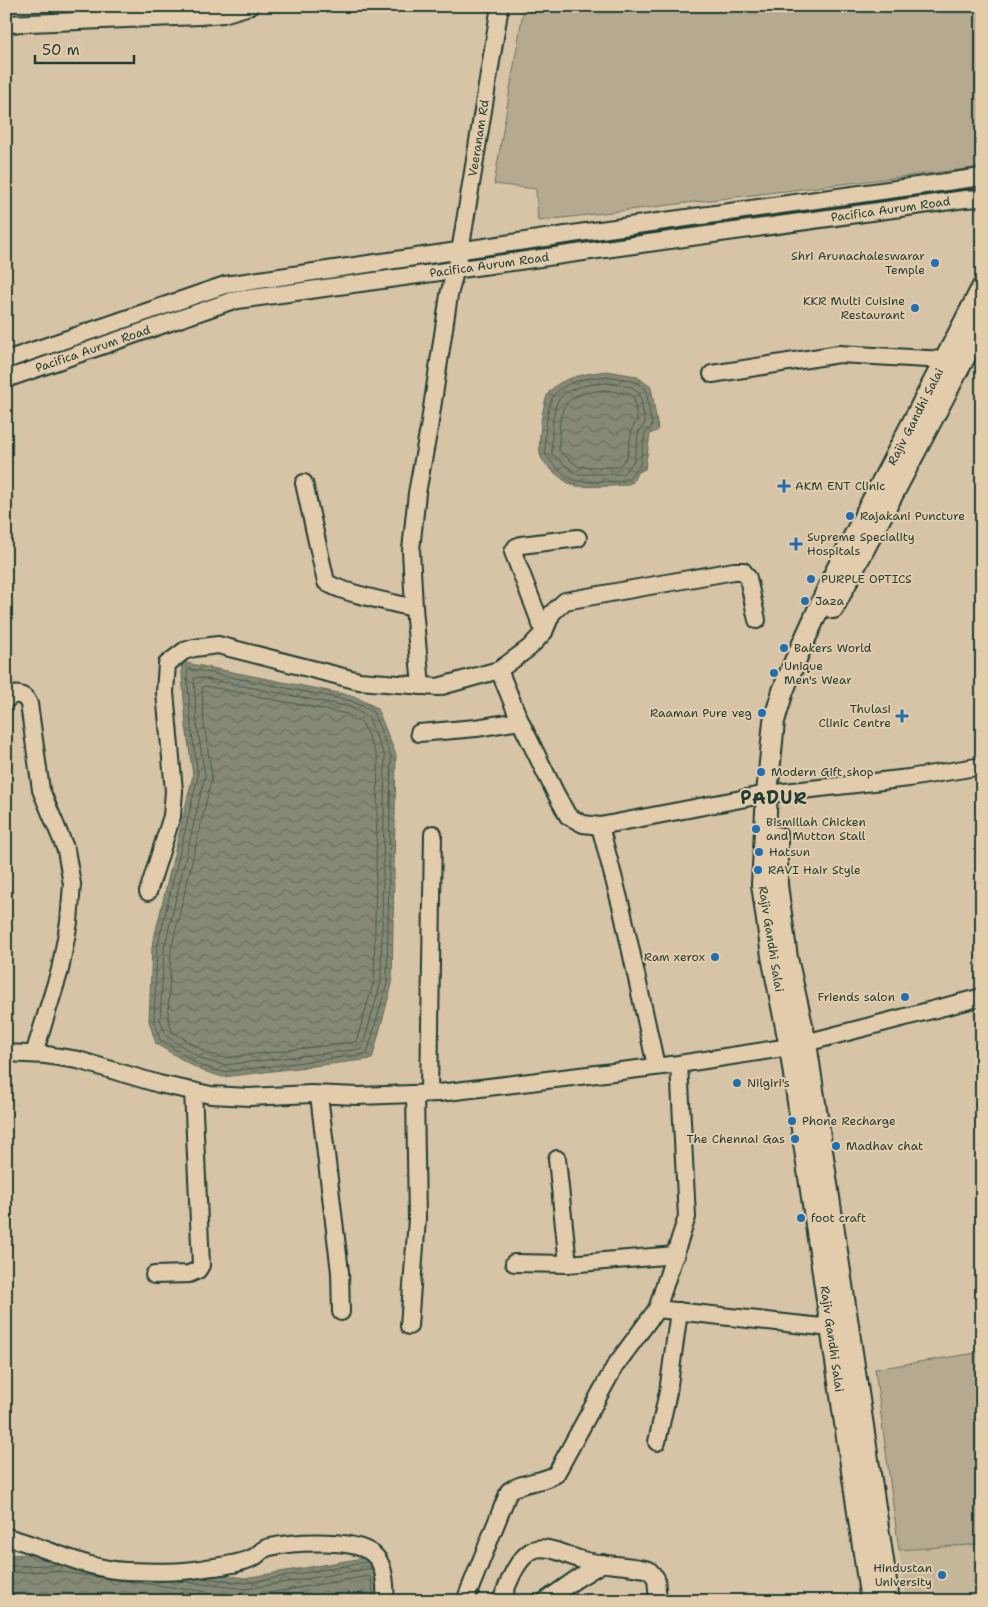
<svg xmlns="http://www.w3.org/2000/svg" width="988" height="1607" font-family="'Shantell Sans',sans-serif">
	<defs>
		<pattern id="water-waves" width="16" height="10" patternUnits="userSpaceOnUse" patternTransform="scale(1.25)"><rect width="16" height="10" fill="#868974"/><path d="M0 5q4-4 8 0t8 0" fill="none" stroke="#6d7160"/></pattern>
	</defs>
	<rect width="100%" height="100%" fill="#d7c3a5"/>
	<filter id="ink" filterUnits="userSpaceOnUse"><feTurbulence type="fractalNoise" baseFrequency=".02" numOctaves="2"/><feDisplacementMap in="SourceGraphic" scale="10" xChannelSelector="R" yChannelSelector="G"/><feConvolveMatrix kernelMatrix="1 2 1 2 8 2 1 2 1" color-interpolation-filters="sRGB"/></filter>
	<g filter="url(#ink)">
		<path fill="#c6b69a" d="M982,1544V1601H906L899,1550Z"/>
		<g fill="#b5aa90" stroke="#6a7462">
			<path d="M524,6H859L873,9L880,6H982V167L538,221L536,189L494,184Z"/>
			<path d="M982,1352V1544L899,1550L875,1369Z"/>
		</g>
		<g fill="url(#water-waves)" stroke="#5d6b5a">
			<path d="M607,371L636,376L651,387L658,430L650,434L645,469L637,473L633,482L625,485C616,486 578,488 572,485C566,483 543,464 541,457C537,447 542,404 548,394C558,377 590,373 607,371Z"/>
			<path d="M181,662L354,696L377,708L396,755L392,984L372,1059L223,1077L200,1070L156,1044L149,1021L152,947L193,775L186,726Z"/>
			<path d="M54,1553L245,1578L387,1554L392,1601H6V1555Z"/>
		</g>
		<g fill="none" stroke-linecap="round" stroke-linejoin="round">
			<g stroke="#485b4e" stroke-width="1">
				<path d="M607,376L634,381L646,389L652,427L645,433L640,465C633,471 631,478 624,481C615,481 580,483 574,480C568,478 547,460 546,455C543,444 547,403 554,395C566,380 590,378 607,376Z"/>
				<path d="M607,383L632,387L640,394L645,423L639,431L634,461L623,474H576L552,454C552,440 551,410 559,399C569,386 592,384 607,383Z"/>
				<path d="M606,390L628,394L634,398L637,420L632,429L627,457L618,467H579L559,451C559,408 559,394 606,390Z"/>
				<path d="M190,669L352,701L373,712L391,756L387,983L367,1054L223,1072L201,1066L160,1040L154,1020L157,948L198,776L191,726L187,671Z"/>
				<path d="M197,677L350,707L368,717L385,757L381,982L362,1049L224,1065L204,1060L166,1036L160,1019L164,949L205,776L197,725L194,679Z"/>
				<path d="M205,686L347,714L362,722L378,759L374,981L356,1042L224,1058L207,1053L172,1031L168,1018L171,950L212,777L204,724L202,688Z"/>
				<path d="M6,1566L59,1565"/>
				<path d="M6,1573L53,1571L245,1597L368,1576L371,1578L374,1601"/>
				<path d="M204,1578L246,1583L367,1562"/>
				<path d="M178,1581L245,1589L372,1568"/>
			</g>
			<defs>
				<g id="minor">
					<path d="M6,24L199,16L223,14L250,6"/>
					<path d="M6,360L225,285L586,232L982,177"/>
					<path d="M712,374L839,354L945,360"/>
					<path id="s1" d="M6,379L231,301L965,199L982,198"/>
					<path d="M304,483L326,582C341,593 394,603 414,608"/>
					<path d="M544,632L513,552L516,547L521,545L578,538"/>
					<path d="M499,670L520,721L555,792L568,816L583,824L600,826L767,794L909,778L982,766"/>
					<path id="s2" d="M421,686L414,608L411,550L417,493L429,428L449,295L460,252L500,6"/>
					<path d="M6,700C14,691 25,694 29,704L41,790L66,850L72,884L69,922L60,970L34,1054"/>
					<path d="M419,733L476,728L520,721"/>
					<path d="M600,826L622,910L656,1066"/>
					<path d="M148,892L172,816L174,791L165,692L167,664L184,651L194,648L218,645L359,681L438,687L499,670L529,648L544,632L552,613L565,601L734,571H743L748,578L757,620"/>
					<path d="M6,1053L46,1055L78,1060L159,1084L211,1095L249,1097L311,1094L358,1096L439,1093L679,1064L790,1047L982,997"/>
					<path d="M679,1064L687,1217L657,1309L831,1328"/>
					<path d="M429,1093L433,834"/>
					<path d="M319,1095L340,1272L341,1312"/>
					<path d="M557,1159L568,1264"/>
					<path d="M514,1263L568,1264L676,1255"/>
					<path d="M154,1275L189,1274L198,1270L201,1265L193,1091"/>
					<path d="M409,1326L417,1219L415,1094"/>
					<path d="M657,1442L668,1392L679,1311"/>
					<path d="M6,1537C47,1547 84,1569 126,1571C153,1572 180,1573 206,1568C221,1566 241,1564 254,1557C260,1554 262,1548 270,1547C293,1542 360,1537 376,1557C385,1567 386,1588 385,1601"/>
					<path d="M465,1601L509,1491C523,1481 542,1483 556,1474L615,1366L657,1309"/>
					<path d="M501,1601C508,1585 515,1561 531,1551C545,1543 565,1555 579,1559C602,1566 626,1564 649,1570L656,1578L658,1601"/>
					<path d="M545,1601L575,1580L603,1563"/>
				</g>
				<g id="major">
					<path d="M833,608L982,324"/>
					<path d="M777,837V885L787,958L806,1043L889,1601"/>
					<path id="s3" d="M871,1601L790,1047L772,956L762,884L767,794L774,721L783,691L795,661L833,577L982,288"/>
				</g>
			</defs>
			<use href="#minor" stroke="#1f3d34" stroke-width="20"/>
			<use href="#major" stroke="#1f3d34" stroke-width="24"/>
			<use href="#minor" stroke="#e3ccac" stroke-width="16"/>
			<use href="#major" stroke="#e3ccac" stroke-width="20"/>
		</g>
	</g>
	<g fill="#1f6fb2" stroke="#e3ccac" stroke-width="2">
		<circle cx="935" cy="263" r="5"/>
		<circle cx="915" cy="308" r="5"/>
		<path d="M781.5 478.5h5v5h5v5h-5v5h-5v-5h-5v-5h5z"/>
		<circle cx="850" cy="516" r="5"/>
		<path d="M793.5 536.5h5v5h5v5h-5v5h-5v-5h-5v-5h5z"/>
		<circle cx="811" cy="579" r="5"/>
		<circle cx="805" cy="601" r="5"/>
		<circle cx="784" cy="648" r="5"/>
		<circle cx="774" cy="673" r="5"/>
		<circle cx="762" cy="713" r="5"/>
		<path d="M899.5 708.5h5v5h5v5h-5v5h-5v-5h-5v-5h5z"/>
		<circle cx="761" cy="772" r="5"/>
		<circle cx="756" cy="829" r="5"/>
		<circle cx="759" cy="852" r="5"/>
		<circle cx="758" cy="870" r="5"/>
		<circle cx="715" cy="957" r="5"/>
		<circle cx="905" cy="997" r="5"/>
		<circle cx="737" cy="1083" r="5"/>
		<circle cx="792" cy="1121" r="5"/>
		<circle cx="795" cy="1139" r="5"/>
		<circle cx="836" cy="1146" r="5"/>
		<circle cx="801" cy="1218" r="5"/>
		<circle cx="942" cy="1575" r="5"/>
	</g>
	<g text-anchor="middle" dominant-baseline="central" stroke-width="4" stroke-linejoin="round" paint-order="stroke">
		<g font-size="12" fill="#1f3d34" stroke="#e3ccac">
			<text stroke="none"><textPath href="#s2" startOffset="554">Veeranam Rd</textPath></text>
			<text stroke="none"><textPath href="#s1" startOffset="904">Pacifica Aurum Road</textPath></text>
			<text stroke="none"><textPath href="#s1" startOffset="499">Pacifica Aurum Road</textPath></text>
			<text stroke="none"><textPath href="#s1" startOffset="92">Pacifica Aurum Road</textPath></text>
			<text stroke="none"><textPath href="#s3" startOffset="1225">Rajiv Gandhi Salai</textPath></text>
			<text transform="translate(771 939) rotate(81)">Rajiv Gandhi Salai</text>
			<text transform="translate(832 1339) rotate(82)">Rajiv Gandhi Salai</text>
		</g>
		<g font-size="12" fill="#1f3d34" stroke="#e3ccac" text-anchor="start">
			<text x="925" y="256" text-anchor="end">Shri Arunachaleswarar<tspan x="925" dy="14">Temple</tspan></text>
			<text x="905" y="301" text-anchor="end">KKR Multi Cuisine<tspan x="905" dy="14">Restaurant</tspan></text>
			<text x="795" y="486">AKM ENT Clinic</text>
			<text x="860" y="516">Rajakani Puncture</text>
			<text x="807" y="537">Supreme Speciality<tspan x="807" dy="14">Hospitals</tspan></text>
			<text x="821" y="579">PURPLE OPTICS</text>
			<text x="815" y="601">Jaza</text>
			<text x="794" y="648">Bakers World</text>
			<text x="784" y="666">Unique<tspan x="784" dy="14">Men's Wear</tspan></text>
			<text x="891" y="709" text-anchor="end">Thulasi<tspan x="891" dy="14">Clinic Centre</tspan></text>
			<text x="752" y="713" text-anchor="end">Raaman Pure veg</text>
			<text x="771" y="772">Modern Gift shop</text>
			<text x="766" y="822">Bismillah Chicken<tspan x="766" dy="14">and Mutton Stall</tspan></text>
			<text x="769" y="852">Hatsun</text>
			<text x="768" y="870">RAVI Hair Style</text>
			<text x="705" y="957" text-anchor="end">Ram xerox</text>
			<text x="895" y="997" text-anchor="end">Friends salon</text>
			<text x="747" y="1083">Nilgiri's</text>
			<text x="802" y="1121">Phone Recharge</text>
			<text x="785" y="1139" text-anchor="end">The Chennai Gas</text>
			<text x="846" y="1146">Madhav chat</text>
			<text x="811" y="1218">foot craft</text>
			<text x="932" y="1568" text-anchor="end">Hindustan<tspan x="932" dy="14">University</tspan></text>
		</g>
		<g font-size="18" font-weight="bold" letter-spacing="1" fill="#1f3d34" stroke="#e3ccac">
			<text x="774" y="798">PADUR</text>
		</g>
	</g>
	<rect width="988" height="1607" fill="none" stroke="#e3ccac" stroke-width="25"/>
	<rect x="12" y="12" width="963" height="1582" fill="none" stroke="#1f3d34" stroke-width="2" filter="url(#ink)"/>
	<path d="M35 55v8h99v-8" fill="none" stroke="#1f3d34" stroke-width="2.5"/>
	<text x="42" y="55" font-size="15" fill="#1f3d34" stroke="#e3ccac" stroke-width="4" paint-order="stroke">50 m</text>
</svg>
